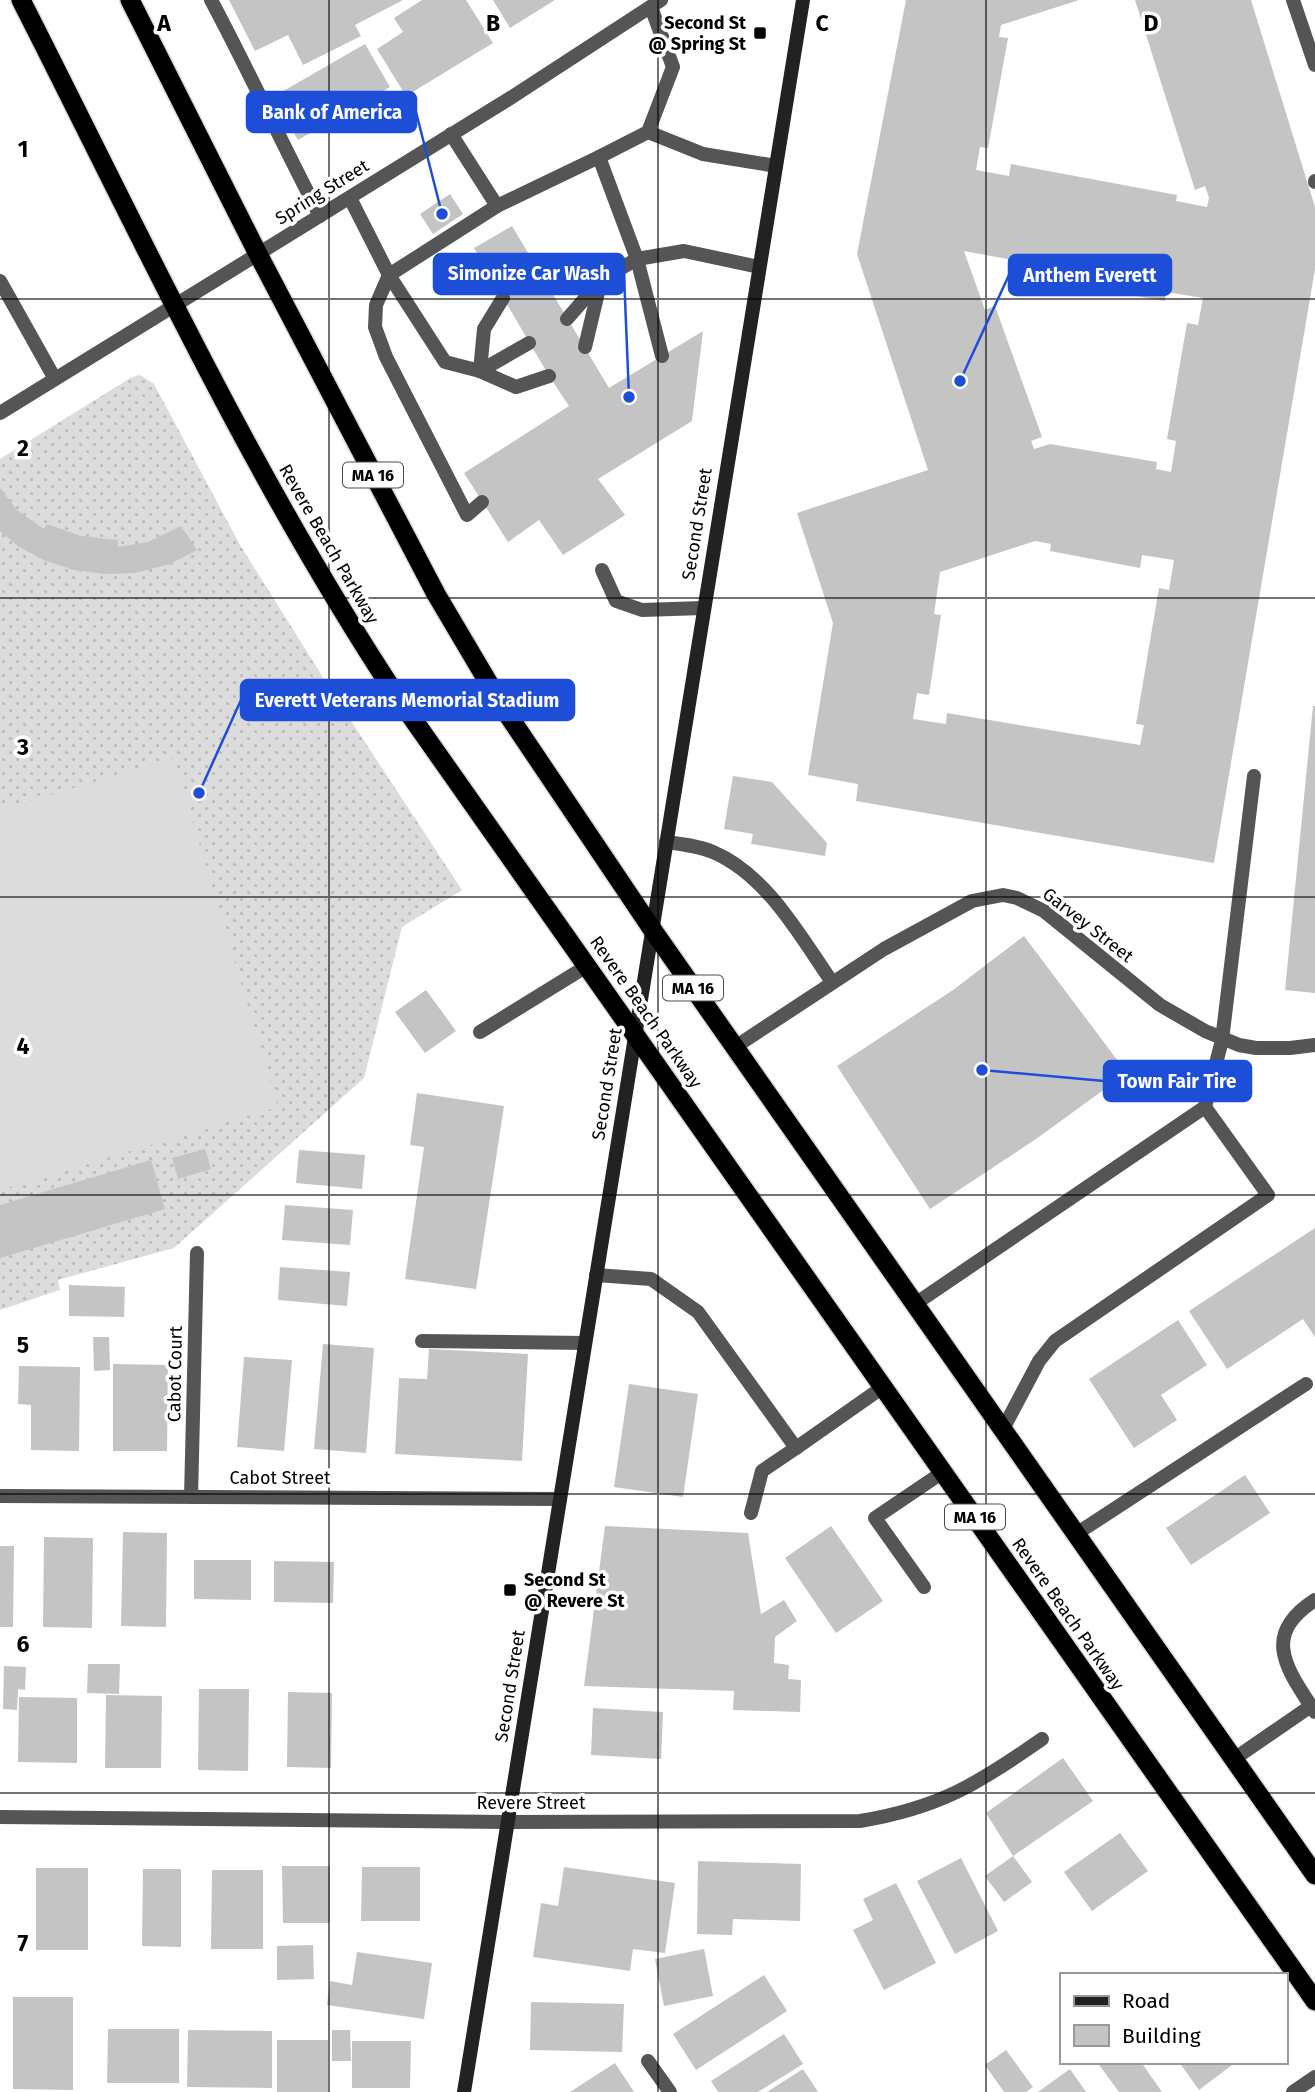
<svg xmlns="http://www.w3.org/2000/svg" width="1315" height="2092" font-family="'Fira Sans',sans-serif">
	<defs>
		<pattern id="grass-dots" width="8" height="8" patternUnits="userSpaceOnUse" patternTransform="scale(1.75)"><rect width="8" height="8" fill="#dcdcdc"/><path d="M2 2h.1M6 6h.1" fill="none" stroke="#bbb" stroke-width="1.8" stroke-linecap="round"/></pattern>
	</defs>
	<rect width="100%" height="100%" fill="#fff"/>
	<path fill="url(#grass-dots)" d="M140,375L154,384L240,545L334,695L462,890L402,927L364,1078L174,1248L58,1280L60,1290L0,1310V459L132,377Z"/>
	<path fill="#dcdcdc" d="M174,758L278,1107L0,1190V810Z"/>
	<g fill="#c4c4c4" fill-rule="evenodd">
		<path d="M229,0H403L355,25L361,36L303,65L288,35L255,51Z"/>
		<path d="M422,0H466L493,43L406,96L377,49L403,32L394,18Z"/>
		<path d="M493,0H555L510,28Z"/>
		<path d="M906,0H1079L1001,25L999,37L1008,38L988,148L980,147L976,170L1009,176L1011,164L1177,195L1176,201L1207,207L1209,198L1205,186L1195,190L1135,0H1251L1315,207V269L1214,863L856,801L858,784L808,775L833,623L797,513L928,470L857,254ZM964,251L1013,260L1011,275L1165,301L1166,292L1203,298L1198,325L1187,323L1167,439L1176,441L1171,472L1156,469L1157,462L1050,444L1034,449L1031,441L1042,437L995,306L985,310ZM1035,541L1051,544L1050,551L1140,568L1142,555L1174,560L1169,590L1159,588L1136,724L1144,725L1140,745L947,713L946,724L913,719L917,693L929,695L941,615L934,614L940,572Z"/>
		<path d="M365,44L390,87L298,140L273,97Z"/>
		<path d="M450,194L463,214L433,234L420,214Z"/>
		<path d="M512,226L609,388L703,331L692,421L598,479L625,515L563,555L539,520L508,542L464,473L569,406L549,376L474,248Z"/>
		<path d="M0,488L17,510L44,529L47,524L81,536L118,540V547L148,542L181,526L197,550L170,564L135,573L105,574L74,570L46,561L19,547L0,531Z"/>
		<path d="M1313,706H1315V993L1285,990Z"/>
		<path d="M733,776L772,782L827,843L825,856L751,844L753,834L724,829Z"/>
		<path d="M1024,936L1127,1073L1036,1139L930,1209L837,1066L953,990Z"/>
		<path d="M426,990L456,1031L425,1053L395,1012Z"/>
		<path d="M417,1093L504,1106L476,1289L405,1279L424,1147L410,1145Z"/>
		<path d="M205,1149L211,1169L178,1179L172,1158Z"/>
		<path d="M299,1150L365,1155L362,1189L296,1183Z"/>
		<path d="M151,1160L165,1209L0,1258V1205Z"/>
		<path d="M285,1205L353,1210L350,1245L282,1240Z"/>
		<path d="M1315,1228V1337L1303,1319L1227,1369L1189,1311Z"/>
		<path d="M280,1267L350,1272L347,1306L278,1300Z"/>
		<path d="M69,1285L125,1287L124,1317L69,1316Z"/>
		<path d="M1178,1320L1207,1365L1161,1395L1177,1420L1134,1448L1089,1379Z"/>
		<path d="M93,1337H109L110,1370L94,1371Z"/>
		<path d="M323,1344L374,1348L366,1453L314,1449Z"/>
		<path d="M429,1349L528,1354L522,1461L395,1454L399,1378L427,1379Z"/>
		<path d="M244,1357L292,1360L284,1451L237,1447Z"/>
		<path d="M113,1364L168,1365L167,1451H113Z"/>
		<path d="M19,1366L80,1367L79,1451L31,1450V1405L18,1404Z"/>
		<path d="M629,1384L698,1394L683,1497L614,1487Z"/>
		<path d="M1245,1475L1270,1513L1191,1565L1166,1528Z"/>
		<path d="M605,1526L748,1533L761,1614L784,1600L797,1621L775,1637L774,1663L789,1665L788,1679L801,1680L800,1712L733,1710L734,1691L584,1686Z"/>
		<path d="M831,1526L883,1601L836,1633L785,1558Z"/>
		<path d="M123,1532L167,1533L166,1627L121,1626Z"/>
		<path d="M44,1537L93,1538L92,1628L43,1627Z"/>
		<path d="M0,1546H14L13,1627H0Z"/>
		<path d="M194,1560H251V1600L194,1599Z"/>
		<path d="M274,1561L334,1562L333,1603L274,1602Z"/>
		<path d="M88,1664H120L119,1694L87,1693Z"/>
		<path d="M4,1666L26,1667L25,1690L18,1689L17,1710L3,1709Z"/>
		<path d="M199,1689H249L248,1771L198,1770Z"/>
		<path d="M288,1692L332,1693L331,1768L287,1767Z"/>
		<path d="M106,1695L162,1696L161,1768H105Z"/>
		<path d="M19,1697L77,1698V1763L18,1762Z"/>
		<path d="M593,1708L663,1712L661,1759L591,1755Z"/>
		<path d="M1063,1758L1093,1801L1013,1856L1032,1882L1004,1902L985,1876L1013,1856L986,1813Z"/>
		<path d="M1120,1833L1148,1871L1092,1911L1064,1872Z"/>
		<path d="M961,1858L998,1931L955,1954L917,1881Z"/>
		<path d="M698,1861L801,1864L800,1921L733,1919L732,1935L697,1934Z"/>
		<path d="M282,1866H330V1923H283Z"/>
		<path d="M362,1867H420V1921H361Z"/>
		<path d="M564,1867L675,1883L665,1953L633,1949L630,1971L533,1957L541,1903L558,1906Z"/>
		<rect x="36" y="1868" width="52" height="82"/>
		<path d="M143,1869H181V1947L142,1946Z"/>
		<path d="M212,1870H263V1949H211Z"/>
		<path d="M896,1883L936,1963L884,1990L853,1930L873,1920L863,1899Z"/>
		<path d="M313,1945L314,1979L277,1980V1946Z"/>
		<path d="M704,1949L713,1996L664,2006L655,1959Z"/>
		<path d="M357,1952L432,1963L424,2019L327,2005L330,1981L352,1985Z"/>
		<path d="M764,1975L787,2011L696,2070L673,2034Z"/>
		<path d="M13,1997H73V2090L13,2089Z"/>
		<path d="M531,2002L624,2004L622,2052L530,2050Z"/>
		<path d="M108,2029H179V2083H107Z"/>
		<path d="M188,2030L272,2031V2088L187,2087Z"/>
		<path d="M332,2030H350L351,2061H332Z"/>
		<path d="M784,2034L803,2064L758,2092H718L711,2081Z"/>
		<rect x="277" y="2040" width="51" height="52"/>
		<path d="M352,2041H411L410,2088H352Z"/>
		<path d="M1006,2050L1033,2087L1026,2092H1004L985,2065Z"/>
		<path d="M1097,2062H1141L1162,2092H1119Z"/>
		<path d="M1179,2062H1230L1232,2065L1199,2090Z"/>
		<path d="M615,2063L634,2092H570Z"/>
		<path d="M803,2069L818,2092H767Z"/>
		<path d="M1070,2069L1086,2092H1038Z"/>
	</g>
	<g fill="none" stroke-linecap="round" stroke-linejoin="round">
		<defs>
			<g id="trunk">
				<path d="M21,0C140,234 251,475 396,695L1315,2001"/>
				<path d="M130,0L258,254L436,594L504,709L652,929L1315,1875"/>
			</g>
		</defs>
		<use href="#trunk" stroke="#dbdbdb" stroke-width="22"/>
		<g stroke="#555" stroke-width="14">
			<path d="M211,0C249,71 282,144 320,216"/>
			<path d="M1293,0L1315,65"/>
			<path d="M648,132L703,154L776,166"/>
			<path d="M451,134L497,206"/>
			<path d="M599,157L648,132L673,67L651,7"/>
			<path d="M1315,182V181"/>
			<path d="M350,198L389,275L445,362L480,371L516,387L549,376"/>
			<path d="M542,276L601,280L585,347"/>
			<path d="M0,281L55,379"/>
			<path d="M567,319L601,280L637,259L684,251L759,267"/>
			<path d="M480,371L484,329L503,298"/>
			<path d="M480,371L529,343"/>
			<path d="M482,502L467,515L386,357L375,327L376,305L389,275L497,206L599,157L637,259L662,356"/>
			<path d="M602,570L616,601L642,610L703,608"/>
			<path d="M666,842C682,844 698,846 713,852C767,875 800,936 832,982"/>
			<path d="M480,1032L587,966"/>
			<path d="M596,1275L651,1279L698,1312L796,1448L762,1471L751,1513"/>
			<path d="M915,1304L1205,1107L1222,1040L1254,776"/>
			<path d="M422,1341L585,1343"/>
			<path d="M1003,1429L1039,1361L1055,1341L1268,1195L1205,1107"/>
			<path d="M796,1448L883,1387"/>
			<path d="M1076,1534L1306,1384"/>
			<path d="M924,1587L875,1518L943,1472"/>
			<path d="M1311,1706C1283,1664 1264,1633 1315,1600"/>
			<path d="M1234,1759L1311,1706L1315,1712"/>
		</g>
		<g stroke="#555" stroke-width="14">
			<path d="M258,254L512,97L661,0"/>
			<path d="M735,1047L884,949L972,901L1003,895L1017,898L1044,911L1160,1005L1205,1031L1239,1045L1256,1048H1290L1315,1045"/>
			<path d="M0,1496L560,1499"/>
			<path d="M191,1497L197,1253"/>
			<path d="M0,1817L507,1822L860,1821C939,1808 978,1784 1042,1739"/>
			<path d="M648,2061L670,2092"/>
			<path d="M1293,2092L1315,2077"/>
		</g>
		<path stroke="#555" stroke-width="14" d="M0,413L258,254"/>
		<path stroke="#222" stroke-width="14" d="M464,2092L803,0"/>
		<use href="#trunk" stroke="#000" stroke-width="19"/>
	</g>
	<path fill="none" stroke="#000" stroke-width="2" stroke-opacity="0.55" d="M329,0V2092M658,0V2092M986,0V2092M0,299H1315M0,598H1315M0,897H1315M0,1195H1315M0,1494H1315M0,1793H1315"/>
	<g fill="#000" stroke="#fff" stroke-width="2.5">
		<rect x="753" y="26" width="14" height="14" rx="3.5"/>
		<rect x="503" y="1583" width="14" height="14" rx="3.5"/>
	</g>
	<g text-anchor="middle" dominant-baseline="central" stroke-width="7" stroke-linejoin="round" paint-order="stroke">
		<g fill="#fff" stroke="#4c4c4c" stroke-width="2">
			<rect x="343" y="462.5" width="60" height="25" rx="5"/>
			<rect x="663" y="975.5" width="60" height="25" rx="5"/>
			<rect x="945" y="1504.5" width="60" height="25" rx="5"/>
		</g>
		<g font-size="16" font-weight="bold" fill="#000">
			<text x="373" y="475">MA 16</text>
			<text x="693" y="988">MA 16</text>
			<text x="975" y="1517">MA 16</text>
		</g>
		<g font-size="18" font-weight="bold" fill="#000" stroke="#fff" text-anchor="end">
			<text x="746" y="23">Second St<tspan x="746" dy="21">@ Spring St</tspan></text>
			<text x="524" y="1580" text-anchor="start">Second St<tspan x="524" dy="21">@ Revere St</tspan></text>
		</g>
		<g font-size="18" fill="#000" stroke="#fff">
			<text transform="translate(322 192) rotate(-32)">Spring Street</text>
			<text transform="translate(697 524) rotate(-81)">Second Street</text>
			<text transform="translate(329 544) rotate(60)">Revere Beach Parkway</text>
			<text transform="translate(1088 925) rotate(38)">Garvey Street</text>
			<text transform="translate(646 1012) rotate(55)">Revere Beach Parkway</text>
			<text transform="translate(607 1084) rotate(-81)">Second Street</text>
			<text transform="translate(175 1374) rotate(-89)">Cabot Court</text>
			<text x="280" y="1478">Cabot Street</text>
			<text transform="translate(1068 1614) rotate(55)">Revere Beach Parkway</text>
			<text transform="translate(510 1686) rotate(-81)">Second Street</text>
			<text x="531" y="1803">Revere Street</text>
		</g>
	</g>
	<g font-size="23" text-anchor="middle" font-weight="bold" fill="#000" stroke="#fff" stroke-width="7" stroke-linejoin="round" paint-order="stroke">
		<text x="164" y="31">A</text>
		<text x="493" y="31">B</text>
		<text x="822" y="31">C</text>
		<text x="1151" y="31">D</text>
		<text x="23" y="157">1</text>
		<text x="23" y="456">2</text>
		<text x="23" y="755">3</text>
		<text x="23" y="1054">4</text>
		<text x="23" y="1353">5</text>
		<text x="23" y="1652">6</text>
		<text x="23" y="1951">7</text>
	</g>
	<path fill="none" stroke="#1d4ed8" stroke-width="2.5" d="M442 214L416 112M629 397L624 274M960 381L1009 275M199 793L241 700M982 1070L1104 1081"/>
	<g fill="#1d4ed8" stroke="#fff" stroke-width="2.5">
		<circle cx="442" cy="214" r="7"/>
		<circle cx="629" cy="397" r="7"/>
		<circle cx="960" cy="381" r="7"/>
		<circle cx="199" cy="793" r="7"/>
		<circle cx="982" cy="1070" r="7"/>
	</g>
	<g fill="#1d4ed8" stroke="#1d4ed8" stroke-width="2.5">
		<rect x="247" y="92" width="169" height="40" rx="7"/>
		<rect x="434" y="254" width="190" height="40" rx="7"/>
		<rect x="1009" y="255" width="162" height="40" rx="7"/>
		<rect x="241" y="680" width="333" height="40" rx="7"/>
		<rect x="1104" y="1061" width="147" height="40" rx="7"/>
	</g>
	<g font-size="19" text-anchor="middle" font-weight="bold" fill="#fff">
		<text x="332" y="119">Bank of America</text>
		<text x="529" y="280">Simonize Car Wash</text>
		<text x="1090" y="282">Anthem Everett</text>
		<text x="407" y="707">Everett Veterans Memorial Stadium</text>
		<text x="1177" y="1088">Town Fair Tire</text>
	</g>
	<rect x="1060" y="1973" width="228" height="91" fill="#ffffff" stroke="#999999" stroke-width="2"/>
	<rect x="1074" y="1996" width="35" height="10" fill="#222222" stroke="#999999" stroke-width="2"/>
	<text x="1122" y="2008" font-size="21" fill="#000000">Road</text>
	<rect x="1074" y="2025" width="35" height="21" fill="#c4c4c4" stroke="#999999" stroke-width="2"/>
	<text x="1122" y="2043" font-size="21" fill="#000000">Building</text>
</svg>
